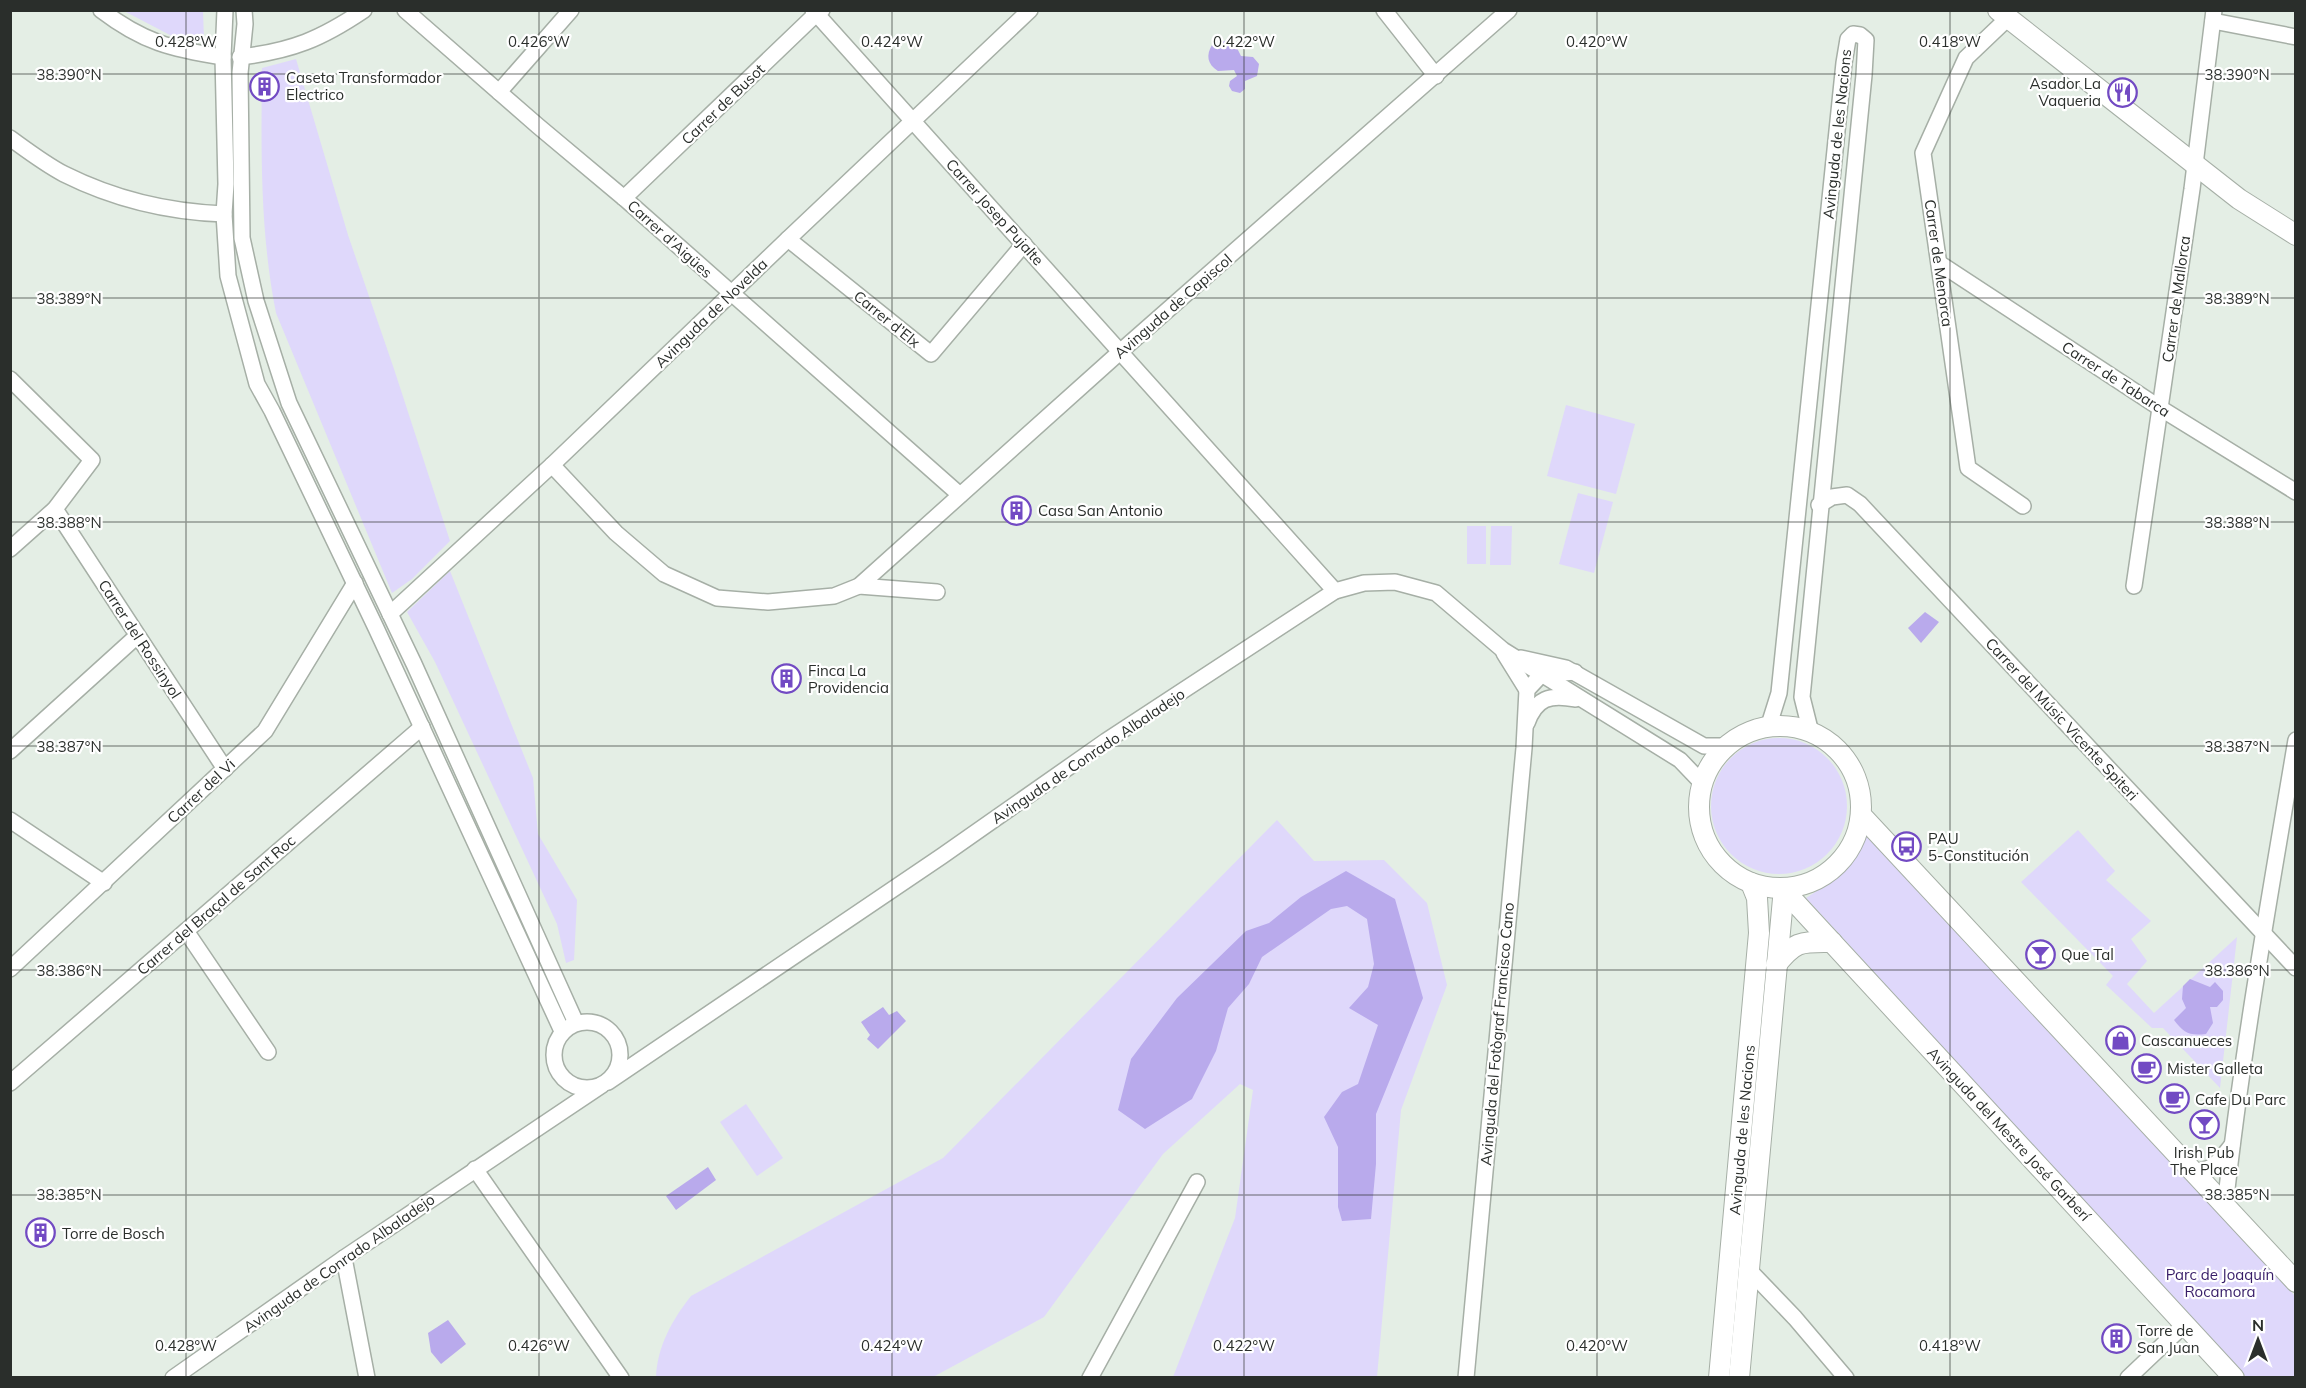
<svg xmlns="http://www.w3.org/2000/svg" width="2306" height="1388" font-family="Mulish,sans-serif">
	<rect width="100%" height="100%" fill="#e4eee5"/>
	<g fill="#dfd8fb">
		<path d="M124,11H203L204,40L170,35Z"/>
		<path d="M296,59L348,235L394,369L450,541L412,579L392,593L276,313C260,233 261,150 262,68Z"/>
		<path d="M1566,405L1635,424L1616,494L1547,476Z"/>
		<path d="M1578,493L1613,502L1594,573L1559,564Z"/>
		<rect x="1467" y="526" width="19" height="38"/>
		<path d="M1491,526H1512L1511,565H1490Z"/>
		<path d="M450,571L533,778L538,834L577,900L574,960L566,963L557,924L435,662L407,612Z"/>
		<circle cx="1779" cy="806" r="68"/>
		<path d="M1277,820L1314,861L1384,860L1427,903L1447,985L1401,1110L1377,1377H1173L1235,1218L1253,1090L1240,1084L1163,1154L1044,1317L933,1377L656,1378C657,1347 672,1320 691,1296L943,1158Z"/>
		<path d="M2078,830L2115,871L2106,880L2151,921L2131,939L2147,961L2127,984L2154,1013L2237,937L2220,1088L2163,1028H2152L2106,985L2113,976L2021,882Z"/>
		<path d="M1865,832L2295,1296V1377H2246L1806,898C1833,882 1852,860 1865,832Z"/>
		<path d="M746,1104L783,1158L757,1176L720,1122Z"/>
	</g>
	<g fill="#b9aaec">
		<path d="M1227,40L1236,46L1241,56L1253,57L1259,64L1257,76L1245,81V89L1240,93L1232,91L1229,86L1230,81L1237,76L1234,70L1218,71C1207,64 1206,55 1212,45Z"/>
		<path d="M1925,612L1939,622L1921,643L1908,628Z"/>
		<path d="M1346,871L1395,899L1423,998L1376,1114V1164L1371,1219L1342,1221L1338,1207V1147L1324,1117L1342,1092L1358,1084L1378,1025L1349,1008L1368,987L1374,964L1367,919L1347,906L1331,909L1262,957L1249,984L1228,1008L1216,1051L1192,1099L1145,1129L1118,1110L1131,1059L1177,998L1246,931L1269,923L1301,897Z"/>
		<path d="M2190,979L2210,987L2215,982L2223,991V1000L2217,1007H2210L2213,1023L2206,1034C2189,1036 2184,1033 2174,1020L2186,1008L2182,999L2183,986Z"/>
		<path d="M883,1007L889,1015L897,1011L906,1021L878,1049L867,1039L870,1035L861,1022Z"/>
		<path d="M708,1167L716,1180L676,1210L666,1196Z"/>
		<path d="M448,1320L466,1344L441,1364L431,1352L428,1333Z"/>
	</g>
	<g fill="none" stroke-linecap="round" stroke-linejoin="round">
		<defs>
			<g id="minor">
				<path d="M101,10C143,42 171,49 223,57"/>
				<path d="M225,10L223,57L226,184L224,214L228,276L257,384L272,411L376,628L562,1031"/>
				<path d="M244,10L245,24L240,73L242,238L256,301L289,403L414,664L576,1023"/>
				<path d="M405,10L538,126L624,198L960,495"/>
				<path d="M813,10L1335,591"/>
				<path d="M1384,10L1436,76"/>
				<path d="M2008,18L1966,58L1923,153L1968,468L2023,506"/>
				<path d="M2213,21L2296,37"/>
				<path d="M240,57C292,51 321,39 364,10"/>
				<path d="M499,92L571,10"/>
				<path d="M10,138C28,151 45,164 64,174C114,199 168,212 224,214"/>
				<path d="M624,198L816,14L822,10"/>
				<path d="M788,239L931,354L1024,244"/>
				<path d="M1939,263L2160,408L2296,492"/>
				<path d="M10,379L92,460L55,509L10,549"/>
				<path d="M552,465L616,533L664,574L717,598L768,602L834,596L859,586L1121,351L1509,10"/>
				<path d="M1819,505L1832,497L1847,495L1860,504L2296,968"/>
				<path d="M55,509L225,769"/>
				<path d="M859,586L937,592"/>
				<path d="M2134,586L2192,189L2214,10"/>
				<path d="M390,614L552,465L788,239L1030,10"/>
				<path d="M1504,653L1527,690"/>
				<path d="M1521,658L1566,668L1704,746H1727"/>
				<path d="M1527,723C1536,698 1550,694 1575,699"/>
				<path d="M1768,728L1779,693L1844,63L1848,39L1853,34L1860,35L1866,40L1864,75L1802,697L1811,733"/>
				<path d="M10,751L137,636"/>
				<path d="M10,820L104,883"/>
				<path d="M186,931L268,1052"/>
				<path d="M10,969L265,731L355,583"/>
				<circle cx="587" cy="1055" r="33"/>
				<path d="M608,1082L942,856L1106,741L1335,591L1364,583L1395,582L1436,593L1503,650L1680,760L1703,784"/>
				<path d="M10,1083L422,727"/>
				<path d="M475,1169L621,1378"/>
				<path d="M2192,1171C2212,1173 2220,1160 2232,1145"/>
				<path d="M2225,1207C2242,1050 2270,895 2296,740"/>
				<path d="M344,1258L367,1378"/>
				<path d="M1748,1269L1795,1318L1846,1378"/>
				<path d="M173,1378L344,1258L602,1085"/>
				<path d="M1090,1378L1197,1182"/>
				<path d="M1466,1378L1524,748L1527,690L1541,675L1575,672"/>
				<path d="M2128,1378L2185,1324"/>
			</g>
			<g id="tertiary">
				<path d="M1998,10L2239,199L2296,235"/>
				<circle cx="1780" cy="807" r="81"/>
				<path d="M1861,815L2296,1282"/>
				<path d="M1787,888L1792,899L2234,1378"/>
				<path d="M1776,965C1796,940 1801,942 1832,942"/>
				<path d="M1719,1378L1759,933L1757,898L1751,883"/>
				<path d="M1739,1378L1784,888"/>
			</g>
		</defs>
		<use href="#minor" stroke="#a6afa6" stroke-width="18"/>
		<use href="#tertiary" stroke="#a6afa6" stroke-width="22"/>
		<use href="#minor" stroke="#fff" stroke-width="15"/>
		<use href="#tertiary" stroke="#fff" stroke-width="20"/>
	</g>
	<path fill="none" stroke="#2a2e2b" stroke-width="1.5" stroke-opacity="0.45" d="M186,10V1378M539,10V1378M892,10V1378M1244,10V1378M1597,10V1378M1950,10V1378M10,74H2296M10,298H2296M10,522H2296M10,746H2296M10,970H2296M10,1195H2296"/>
	<defs>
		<symbol id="building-ring" viewBox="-11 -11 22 22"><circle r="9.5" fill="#fff" stroke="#724ac3" stroke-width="1.5"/><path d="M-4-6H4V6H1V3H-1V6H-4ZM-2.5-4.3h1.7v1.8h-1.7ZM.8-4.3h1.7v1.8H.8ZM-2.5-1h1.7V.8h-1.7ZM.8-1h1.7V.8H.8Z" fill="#724ac3"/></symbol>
		<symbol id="restaurant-ring" viewBox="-11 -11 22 22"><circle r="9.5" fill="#fff" stroke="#724ac3" stroke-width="1.5"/><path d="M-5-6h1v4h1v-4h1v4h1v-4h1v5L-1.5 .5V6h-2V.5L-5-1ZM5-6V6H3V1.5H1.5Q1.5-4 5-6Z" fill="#724ac3"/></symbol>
		<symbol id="bus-ring" viewBox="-11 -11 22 22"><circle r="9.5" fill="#fff" stroke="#724ac3" stroke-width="1.5"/><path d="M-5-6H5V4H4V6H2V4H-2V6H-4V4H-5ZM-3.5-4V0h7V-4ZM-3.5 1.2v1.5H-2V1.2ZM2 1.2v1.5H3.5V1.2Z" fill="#724ac3"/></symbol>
		<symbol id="bar-ring" viewBox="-11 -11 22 22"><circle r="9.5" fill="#fff" stroke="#724ac3" stroke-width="1.5"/><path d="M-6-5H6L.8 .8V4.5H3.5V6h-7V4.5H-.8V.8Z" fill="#724ac3"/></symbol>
		<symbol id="shop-ring" viewBox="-11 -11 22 22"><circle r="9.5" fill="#fff" stroke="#724ac3" stroke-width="1.5"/><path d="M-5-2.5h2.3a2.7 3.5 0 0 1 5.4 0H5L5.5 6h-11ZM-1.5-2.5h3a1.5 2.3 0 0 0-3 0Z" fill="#724ac3"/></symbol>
		<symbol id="cafe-ring" viewBox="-11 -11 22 22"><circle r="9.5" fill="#fff" stroke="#724ac3" stroke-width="1.5"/><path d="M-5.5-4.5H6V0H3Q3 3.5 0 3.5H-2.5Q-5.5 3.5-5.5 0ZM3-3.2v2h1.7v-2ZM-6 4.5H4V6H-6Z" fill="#724ac3"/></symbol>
	</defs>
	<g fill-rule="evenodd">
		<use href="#building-ring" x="248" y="70" width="33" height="33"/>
		<use href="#restaurant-ring" x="2106" y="76" width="33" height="33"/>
		<use href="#building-ring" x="1000" y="494" width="33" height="33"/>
		<use href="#building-ring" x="770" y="662" width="33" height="33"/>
		<use href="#bus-ring" x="1890" y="830" width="33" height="33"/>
		<use href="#bar-ring" x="2024" y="938" width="33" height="33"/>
		<use href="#shop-ring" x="2104" y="1024" width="33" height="33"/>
		<use href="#cafe-ring" x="2130" y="1052" width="33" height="33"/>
		<use href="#cafe-ring" x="2158" y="1082" width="33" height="33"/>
		<use href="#bar-ring" x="2188" y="1108" width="33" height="33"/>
		<use href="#building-ring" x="24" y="1216" width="33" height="33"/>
		<use href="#building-ring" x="2100" y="1322" width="33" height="33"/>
	</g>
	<g text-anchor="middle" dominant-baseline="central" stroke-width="4.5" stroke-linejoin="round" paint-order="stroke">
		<g font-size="15" fill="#2a2e2b" stroke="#fff" text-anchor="start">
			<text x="286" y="77">Caseta Transformador<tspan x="286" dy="17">Electrico</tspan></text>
			<text x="2101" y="83" text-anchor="end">Asador La<tspan x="2101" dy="17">Vaqueria</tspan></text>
			<text x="1038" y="510">Casa San Antonio</text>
			<text x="808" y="670">Finca La<tspan x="808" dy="17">Providencia</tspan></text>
			<text x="1928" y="838">PAU<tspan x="1928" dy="17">5-Constitución</tspan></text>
			<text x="2061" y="954">Que Tal</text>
			<text x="2141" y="1040">Cascanueces</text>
			<text x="2167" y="1068">Mister Galleta</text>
			<text x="2195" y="1099">Cafe Du Parc</text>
			<text x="2204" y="1152" text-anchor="middle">Irish Pub<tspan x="2204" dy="17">The Place</tspan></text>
			<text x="62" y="1233">Torre de Bosch</text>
			<text x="2137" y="1330">Torre de<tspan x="2137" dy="17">San Juan</tspan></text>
		</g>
		<g font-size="15" fill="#2a2e2b" stroke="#fff">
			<text transform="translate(723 104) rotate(-44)">Carrer de Busot</text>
			<text transform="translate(1837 134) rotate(-84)">Avinguda de les Nacions</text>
			<text transform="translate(995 212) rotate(48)">Carrer Josep Pujalte</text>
			<text transform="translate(670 239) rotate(42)">Carrer d'Aigües</text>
			<text transform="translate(1939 263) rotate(82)">Carrer de Menorca</text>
			<text transform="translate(2176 299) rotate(-82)">Carrer de Mallorca</text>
			<text transform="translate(1173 306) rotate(-41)">Avinguda de Capiscol</text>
			<text transform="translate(711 313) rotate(-44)">Avinguda de Novelda</text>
			<text transform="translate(887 319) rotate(39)">Carrer d’Elx</text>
			<text transform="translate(2116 379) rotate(33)">Carrer de Tabarca</text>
			<text transform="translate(140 639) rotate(57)">Carrer del Rossinyol</text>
			<text transform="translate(2062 719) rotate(47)">Carrer del Músic Vicente Spiteri</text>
			<text transform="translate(1088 756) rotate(-34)">Avinguda de Conrado Albaladejo</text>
			<text transform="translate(201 791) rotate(-43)">Carrer del Vi</text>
			<text transform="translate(216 905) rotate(-41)">Carrer del Braçal de Sant Roc</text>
			<text transform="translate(1497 1034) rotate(-85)">Avinguda del Fotògraf Francisco Cano</text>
			<text transform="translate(1742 1130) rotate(-85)">Avinguda de les Nacions</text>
			<text transform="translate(2009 1134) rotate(47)">Avinguda del Mestre José Garberí</text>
			<text transform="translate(339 1263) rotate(-35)">Avinguda de Conrado Albaladejo</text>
		</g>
		<g font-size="15" fill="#371d68" stroke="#fff">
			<text x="2220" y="1274">Parc de Joaquín<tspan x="2220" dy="17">Rocamora</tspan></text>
		</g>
	</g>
	<g font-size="15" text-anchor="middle" fill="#2a2e2b" stroke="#fff" stroke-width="4.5" stroke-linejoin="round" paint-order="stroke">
		<text x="186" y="47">0.428°W</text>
		<text x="539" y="47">0.426°W</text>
		<text x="892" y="47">0.424°W</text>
		<text x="1244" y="47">0.422°W</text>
		<text x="1597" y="47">0.420°W</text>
		<text x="1950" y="47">0.418°W</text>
		<text x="69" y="80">38.390°N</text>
		<text x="2237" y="80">38.390°N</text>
		<text x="69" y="304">38.389°N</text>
		<text x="2237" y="304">38.389°N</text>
		<text x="69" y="528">38.388°N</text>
		<text x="2237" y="528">38.388°N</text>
		<text x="69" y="752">38.387°N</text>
		<text x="2237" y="752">38.387°N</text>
		<text x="69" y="976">38.386°N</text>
		<text x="2237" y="976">38.386°N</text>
		<text x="69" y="1200">38.385°N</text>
		<text x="2237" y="1200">38.385°N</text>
		<text x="186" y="1351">0.428°W</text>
		<text x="539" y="1351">0.426°W</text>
		<text x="892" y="1351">0.424°W</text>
		<text x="1244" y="1351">0.422°W</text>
		<text x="1597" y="1351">0.420°W</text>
		<text x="1950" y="1351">0.418°W</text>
	</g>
	<rect width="2306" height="1388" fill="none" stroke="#2a2e2b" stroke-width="24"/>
	<g transform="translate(2258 1340)" stroke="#ffffff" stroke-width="4.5" paint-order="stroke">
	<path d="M0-4.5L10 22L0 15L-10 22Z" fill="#2a2e2b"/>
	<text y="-9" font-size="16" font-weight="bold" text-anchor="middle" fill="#2a2e2b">N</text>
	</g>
</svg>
